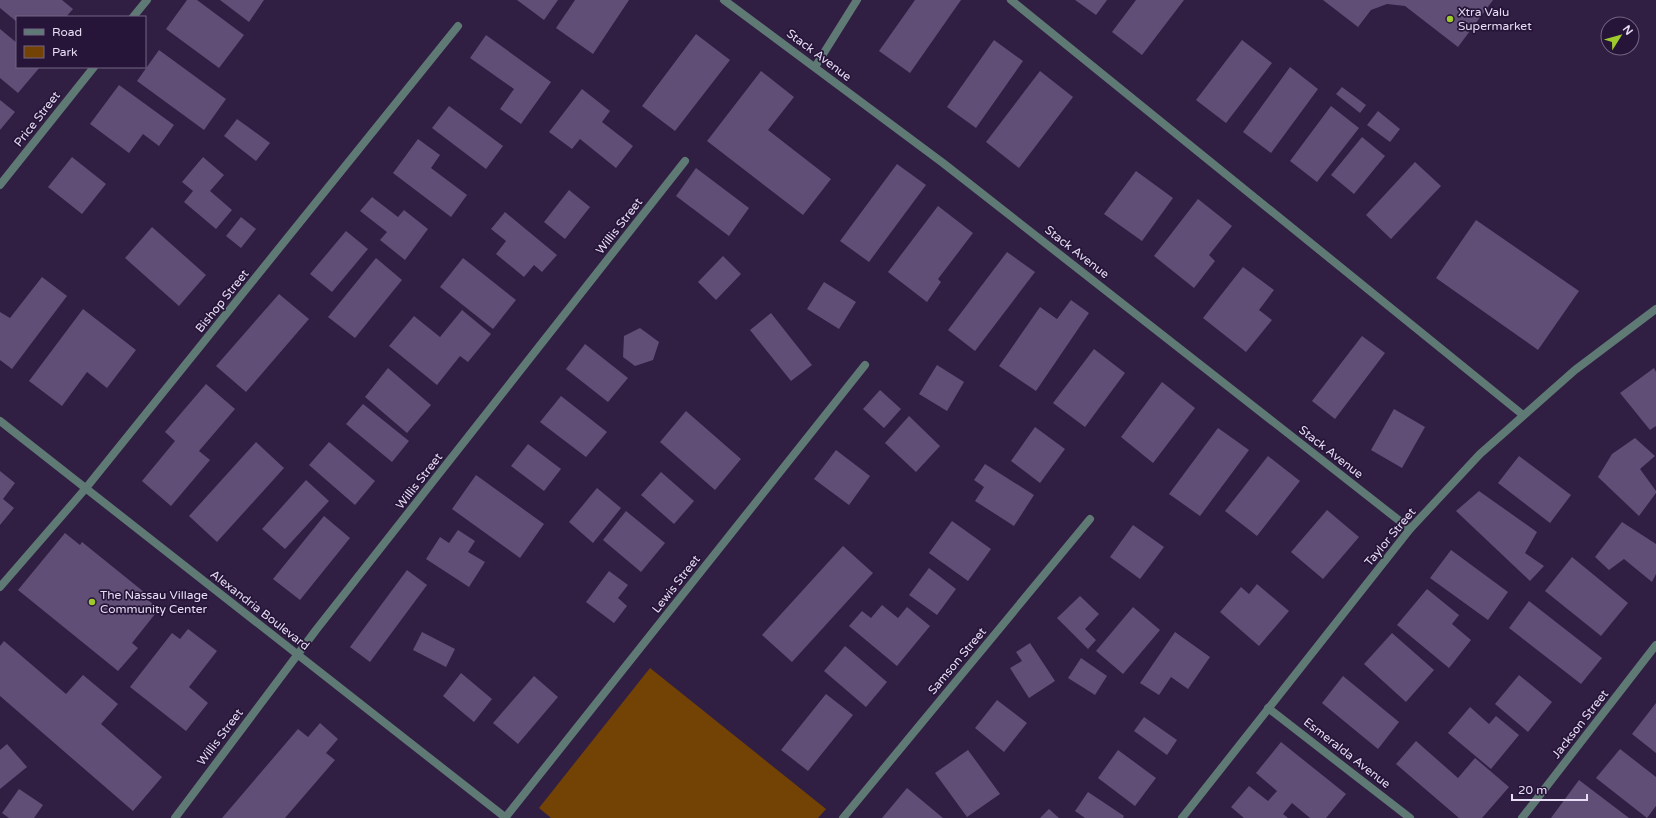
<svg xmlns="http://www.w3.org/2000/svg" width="1656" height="818" font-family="'Varela Round',sans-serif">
	<rect width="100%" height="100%" fill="#301e43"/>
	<path fill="#734306" d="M650,668L826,809L818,818H551L539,808Z"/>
	<g fill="#604e77">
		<path d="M0,0H62L73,9L66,17H17V22L0,8Z"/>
		<path d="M187,0H197L244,35L219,68L166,29Z"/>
		<path d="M220,0H264L249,22Z"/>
		<path d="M517,0H558L544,20Z"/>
		<path d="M575,0H629L593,54L556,28Z"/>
		<path d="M915,0H961L910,73L879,51Z"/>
		<path d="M1075,0H1107L1096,15Z"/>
		<path d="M1136,0H1184L1142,55L1112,32Z"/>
		<path d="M1323,0H1493L1458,47L1405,6L1387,4L1371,10L1358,27Z"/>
		<path d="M0,29L17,43V67H40L18,93L0,78Z"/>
		<path d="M696,34L730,60L675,131L642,106Z"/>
		<path d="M486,35L551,82L521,124L500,109L514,89L470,58Z"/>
		<path d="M994,40L1023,61L976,128L947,107Z"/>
		<path d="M1242,40L1272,63L1226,123L1196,100Z"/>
		<path d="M159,50L226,99L204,130L137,81Z"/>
		<path d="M1290,67L1318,89L1271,153L1243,132Z"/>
		<path d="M761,71L794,97L768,130L831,179L803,215L707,141Z"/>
		<path d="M1040,71L1073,97L1019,168L986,142Z"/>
		<path d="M119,85L174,125L159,146L143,134L129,153L90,124Z"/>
		<path d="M1342,87L1366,105L1360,113L1336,94Z"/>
		<path d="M582,89L610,111L602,122L633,146L616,168L580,139L572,149L549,132Z"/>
		<path d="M0,100L15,112L0,130Z"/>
		<path d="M449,106L503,146L486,169L432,128Z"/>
		<path d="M1331,106L1359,128L1317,182L1290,161Z"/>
		<path d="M1378,111L1400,129L1390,142L1367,125Z"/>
		<path d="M237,119L270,143L256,161L224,136Z"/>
		<path d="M1362,137L1385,156L1354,194L1331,175Z"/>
		<path d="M418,139L440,155L431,168L467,195L451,217L393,173Z"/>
		<path d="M72,157L106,184L82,214L48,187Z"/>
		<path d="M203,157L224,175L210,191L232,210L216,229L184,202L193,191L182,182Z"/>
		<path d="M1415,162L1441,186L1391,239L1366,215Z"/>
		<path d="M897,164L926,185L869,262L840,241Z"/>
		<path d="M696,168L749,208L729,236L676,196Z"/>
		<path d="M1136,171L1173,198L1142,241L1104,214Z"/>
		<path d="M569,190L590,207L565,239L544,222Z"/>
		<path d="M372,197L398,217L404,210L428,229L405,260L380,240L387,232L360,211Z"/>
		<path d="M1198,199L1232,226L1209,255L1215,261L1194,288L1154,256Z"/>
		<path d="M938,206L973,233L938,279L941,282L927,302L888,272Z"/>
		<path d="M505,212L557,255L542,272L534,265L524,277L496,254L506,241L491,229Z"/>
		<path d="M241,217L256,229L241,248L226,236Z"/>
		<path d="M1476,220L1579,291L1538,350L1436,278Z"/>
		<path d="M152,227L206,275L179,306L125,258Z"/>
		<path d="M346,231L368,249L332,292L310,274Z"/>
		<path d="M1007,252L1035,272L975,351L948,330Z"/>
		<path d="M723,256L741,274L716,300L698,282Z"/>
		<path d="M376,258L402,280L355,338L328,317Z"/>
		<path d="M463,258L516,300L493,329L440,287Z"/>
		<path d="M1243,267L1274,290L1259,310L1272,320L1246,352L1203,318Z"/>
		<path d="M42,277L67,296L12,369L0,360V312L10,318Z"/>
		<path d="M824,282L856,302L839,329L807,309Z"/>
		<path d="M279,294L309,319L246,392L216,366Z"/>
		<path d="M1071,300L1089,313L1036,391L999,366L1040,307L1057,319Z"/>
		<path d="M83,309L136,350L107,388L87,372L62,406L29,381Z"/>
		<path d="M462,310L491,334L468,362L460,356L437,385L389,346L414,316L440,337Z"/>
		<path d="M771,313L812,365L791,381L750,330Z"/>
		<path d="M640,328L659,342L653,360L635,366L623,357L624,336Z"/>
		<path d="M1362,336L1385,353L1335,419L1312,401Z"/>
		<path d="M585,344L628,378L608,402L566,369Z"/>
		<path d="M1094,349L1125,373L1085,427L1053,403Z"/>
		<path d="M937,365L964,382L947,411L919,394Z"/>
		<path d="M388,368L431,405L407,433L365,397Z"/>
		<path d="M1654,368L1656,372V426L1650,430L1620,393Z"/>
		<path d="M1162,382L1195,408L1153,463L1121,437Z"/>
		<path d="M206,384L235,409L199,451L210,460L171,506L142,481L175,441L165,432Z"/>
		<path d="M880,390L901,409L884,428L863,409Z"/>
		<path d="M561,396L607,432L586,457L540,422Z"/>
		<path d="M363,404L409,441L392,462L346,424Z"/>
		<path d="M1394,409L1425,427L1402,468L1371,450Z"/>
		<path d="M686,411L741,459L715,490L660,442Z"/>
		<path d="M909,416L940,446L916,472L885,443Z"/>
		<path d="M1035,427L1065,449L1040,483L1011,461Z"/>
		<path d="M1218,428L1249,450L1200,516L1169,494Z"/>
		<path d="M1635,438L1655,456L1640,469L1656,491V493L1639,516L1598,477L1612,454Z"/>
		<path d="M256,442L284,468L217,542L189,516Z"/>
		<path d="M329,442L375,481L355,505L309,465Z"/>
		<path d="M528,444L561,469L544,491L511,466Z"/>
		<path d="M836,450L870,476L849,505L814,479Z"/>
		<path d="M1268,456L1300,481L1257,536L1225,511Z"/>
		<path d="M1519,456L1571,495L1550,523L1498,483Z"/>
		<path d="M985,464L1034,495L1014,526L975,501L984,487L974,480Z"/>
		<path d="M0,471L15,483L3,499L14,508L0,525Z"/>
		<path d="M661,472L694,501L674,524L641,495Z"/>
		<path d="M476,475L544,524L520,558L452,509Z"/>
		<path d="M306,480L329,501L285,549L262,529Z"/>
		<path d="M597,488L621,508L593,543L569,522Z"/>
		<path d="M1479,491L1537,532L1525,553L1544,566L1530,581L1456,511Z"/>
		<path d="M1327,510L1359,537L1323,579L1291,552Z"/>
		<path d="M626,511L665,543L641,572L603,540Z"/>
		<path d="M324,516L350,538L300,600L273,579Z"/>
		<path d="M952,521L991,549L968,581L929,553Z"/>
		<path d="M1622,522L1656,544V574L1652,582L1624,559L1609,570L1595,557Z"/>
		<path d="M1133,525L1164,547L1140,579L1110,557Z"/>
		<path d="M458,530L475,541L468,552L485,562L469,587L426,559L440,537L449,543Z"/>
		<path d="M65,533L80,545L82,542L144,592L142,595L159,609L132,643L138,648L118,671L18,590Z"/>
		<path d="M843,546L873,573L792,662L762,635Z"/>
		<path d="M1451,550L1508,592L1488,620L1430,578Z"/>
		<path d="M1572,557L1628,603L1601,636L1545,591Z"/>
		<path d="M929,568L956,589L937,615L909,595Z"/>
		<path d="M407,570L427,585L370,662L350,647Z"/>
		<path d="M609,571L628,585L618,598L627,606L614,623L586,602Z"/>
		<path d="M1257,584L1289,611L1259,646L1220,612L1241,587L1249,594Z"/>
		<path d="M1427,589L1459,615L1452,624L1471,640L1449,668L1397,625Z"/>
		<path d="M1080,596L1099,614L1085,629L1096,640L1088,649L1057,618Z"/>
		<path d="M1529,601L1602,658L1581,684L1509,628Z"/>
		<path d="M882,605L898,618L907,607L930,626L897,666L849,626L862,611L871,618Z"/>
		<path d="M1133,607L1160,630L1123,674L1096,651Z"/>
		<path d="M188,629L217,651L189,687L208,703L186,731L130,687L172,633L180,639Z"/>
		<path d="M422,632L455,649L446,667L413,650Z"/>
		<path d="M1175,632L1210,657L1188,689L1171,677L1159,695L1140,683Z"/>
		<path d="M1392,633L1434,670L1406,702L1364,664Z"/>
		<path d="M4,641L66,694L83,675L118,704L101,724L162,777L133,811L0,696V646Z"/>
		<path d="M1030,643L1055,681L1029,698L1010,668L1022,661L1016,652Z"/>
		<path d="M845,646L887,682L866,707L824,671Z"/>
		<path d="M1081,658L1107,676L1095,695L1068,678Z"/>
		<path d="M461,673L492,699L474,722L443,696Z"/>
		<path d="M1519,675L1552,702L1528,732L1495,704Z"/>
		<path d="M534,676L558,697L518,744L493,723Z"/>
		<path d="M1343,676L1399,722L1378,749L1322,703Z"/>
		<path d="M826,694L853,715L808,771L781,750Z"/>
		<path d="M997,700L1027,723L1004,752L975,728Z"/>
		<path d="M1656,703V753L1632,734Z"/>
		<path d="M1470,707L1489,724L1496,716L1519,735L1491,769L1448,733Z"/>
		<path d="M1144,717L1177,740L1167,755L1134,731Z"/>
		<path d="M320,723L338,739L326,753L335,760L285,818H222L298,729L308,737Z"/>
		<path d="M1416,741L1458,778L1475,758L1509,787L1482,818H1459L1396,764Z"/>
		<path d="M1281,742L1346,794L1326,818H1310L1292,803L1283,814L1288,818H1244L1231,807L1249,786L1268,801L1277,791L1256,773Z"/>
		<path d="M7,744L27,767L0,789V750Z"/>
		<path d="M1620,749L1656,777V806L1647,818L1596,778Z"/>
		<path d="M968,750L1000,794L967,817L935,773Z"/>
		<path d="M1118,750L1156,778L1135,806L1098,778Z"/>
		<path d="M1579,780L1629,818H1551Z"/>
		<path d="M907,788L943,818H882Z"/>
		<path d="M19,789L43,805L34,818H9L2,813Z"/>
		<path d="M1088,792L1124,816L1123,818H1085L1075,811Z"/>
		<path d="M1049,809L1059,818H1040Z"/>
	</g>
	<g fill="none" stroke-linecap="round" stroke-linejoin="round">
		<path stroke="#5f7974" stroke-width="8" d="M815,67L857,0"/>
		<g stroke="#5f7974" stroke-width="8">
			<path d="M724,0L943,163L1410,529"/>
			<path d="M1011,0L1523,415"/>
			<path d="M133,17L147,0"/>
			<path d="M0,185L94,67"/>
			<path d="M0,587L86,488L458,26"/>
			<path d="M1268,708L1410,818"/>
			<path d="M175,818L316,630L685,161"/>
			<path d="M505,818L865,365"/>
			<path d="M843,818L1090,519"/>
			<path d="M1522,818L1656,645"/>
		</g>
		<g stroke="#5f7974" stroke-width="8">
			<path d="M0,421L506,818"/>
			<path d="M1182,818L1410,529L1480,454L1575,370L1656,309"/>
		</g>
	</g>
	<g fill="#9fca2c" stroke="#261538" stroke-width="1.5">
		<circle cx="1450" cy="19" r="4"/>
		<circle cx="92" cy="602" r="4"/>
	</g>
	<g text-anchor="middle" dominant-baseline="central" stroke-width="3.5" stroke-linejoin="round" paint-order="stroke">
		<g font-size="12" fill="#e6dcf4" stroke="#261538" text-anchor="start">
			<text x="1458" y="12">Xtra Valu<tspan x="1458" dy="14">Supermarket</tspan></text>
			<text x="100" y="595">The Nassau Village<tspan x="100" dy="14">Community Center</tspan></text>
		</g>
		<g font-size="12" fill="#e6dcf4" stroke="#261538">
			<text transform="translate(819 55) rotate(37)">Stack Avenue</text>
			<text transform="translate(37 119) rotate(-52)">Price Street</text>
			<text transform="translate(619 226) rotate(-52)">Willis Street</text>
			<text transform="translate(1077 252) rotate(38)">Stack Avenue</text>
			<text transform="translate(222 301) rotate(-51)">Bishop Street</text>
			<text transform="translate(1331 452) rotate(38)">Stack Avenue</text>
			<text transform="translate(419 481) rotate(-52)">Willis Street</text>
			<text transform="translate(1390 537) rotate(-50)">Taylor Street</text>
			<text transform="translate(676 584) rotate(-52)">Lewis Street</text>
			<text transform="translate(260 610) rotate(38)">Alexandria Boulevard</text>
			<text transform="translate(957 661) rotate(-50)">Samson Street</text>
			<text transform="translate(1580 724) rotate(-52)">Jackson Street</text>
			<text transform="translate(220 737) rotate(-53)">Willis Street</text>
			<text transform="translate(1347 753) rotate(38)">Esmeralda Avenue</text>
		</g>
	</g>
	<rect x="16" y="16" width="130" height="52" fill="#261538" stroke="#736583"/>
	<rect x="24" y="29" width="20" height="6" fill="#5f7974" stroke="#736583"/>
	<text x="52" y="36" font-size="12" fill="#e6dcf4">Road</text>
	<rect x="24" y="46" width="20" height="12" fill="#734306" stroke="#736583"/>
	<text x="52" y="56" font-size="12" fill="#e6dcf4">Park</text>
	<g transform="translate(1620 36) rotate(53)"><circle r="19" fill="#261538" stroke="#736583"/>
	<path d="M0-3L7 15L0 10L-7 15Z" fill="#9fca2c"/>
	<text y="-6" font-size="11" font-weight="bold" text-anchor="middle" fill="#e6dcf4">N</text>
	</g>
	<path d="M1512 794v6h75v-6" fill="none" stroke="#e6dcf4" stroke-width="2"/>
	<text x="1518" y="794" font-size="12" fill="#e6dcf4" stroke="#261538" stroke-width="3" paint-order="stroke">20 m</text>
</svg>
